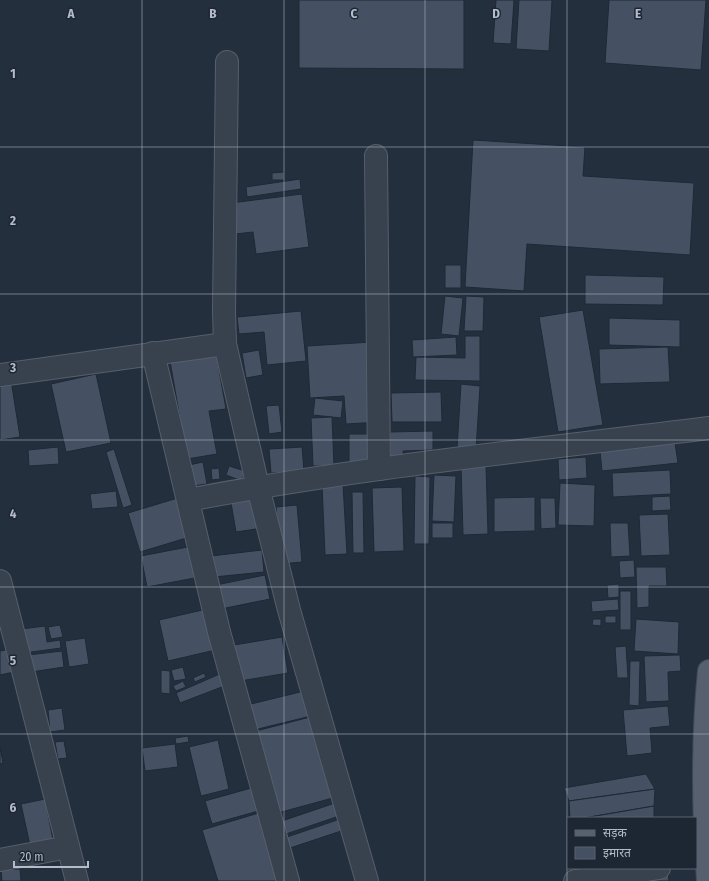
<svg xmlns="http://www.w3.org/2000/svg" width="709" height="881" font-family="'Fira Sans Condensed','Noto Sans Devanagari',sans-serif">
	<rect width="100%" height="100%" fill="#242f3e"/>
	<g fill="#455162" stroke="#1f2835">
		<path d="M299,0H464V69L299,68Z"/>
		<path d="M496,0H514L511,44L493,43Z"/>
		<path d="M519,0H552L549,51L516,49Z"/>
		<path d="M609,0H706L701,70L605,63Z"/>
		<path d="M473,140L585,147L583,176L694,183L690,255L527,244L524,291L465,287Z"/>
		<path d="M284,172V180H272V173Z"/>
		<path d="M300,179L301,189L247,197L246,187Z"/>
		<path d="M302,194L309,247L256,254L253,232L235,234L231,203Z"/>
		<rect x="445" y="265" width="16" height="23"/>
		<path d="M585,275L664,277L663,305L585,304Z"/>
		<path d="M445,296L463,298L459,336L441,334Z"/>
		<path d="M466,296L484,297L483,331H464Z"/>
		<path d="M583,310L603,425L558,432L539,317Z"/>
		<path d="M301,311L306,361L267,365L264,332L239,334L237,317Z"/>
		<path d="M609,318L680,320V347L609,345Z"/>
		<path d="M465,336H480V381L415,380L416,357L465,358Z"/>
		<path d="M456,337L457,355L413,357L412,340Z"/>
		<path d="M388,341L390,374L377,375L380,422L346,424L344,396L310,398L307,346Z"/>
		<path d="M668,347L670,382L600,384L599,349Z"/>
		<path d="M259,350L263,375L246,378L242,353Z"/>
		<path d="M216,353L226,409L209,411L217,454L187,459L170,361Z"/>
		<path d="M96,374L111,443L66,452L51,384Z"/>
		<path d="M11,380L20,437L0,440V382Z"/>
		<path d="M461,384L480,386L476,450L457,449Z"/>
		<path d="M441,392L442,422H392L391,393Z"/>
		<path d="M315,398L343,401L341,418L313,415Z"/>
		<path d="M279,405L282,432L269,434L266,406Z"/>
		<path d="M332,417L334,466H313L311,418Z"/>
		<path d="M433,431V450L403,451L404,462H390V432Z"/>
		<path d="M349,434H373V463L349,462Z"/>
		<path d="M675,443L678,463L602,471L600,451Z"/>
		<path d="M58,447L59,464L29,466L28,450Z"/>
		<path d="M302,447L304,471L271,473L269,449Z"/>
		<path d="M114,449L132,505L123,508L106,452Z"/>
		<path d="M586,457L587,478L559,480L558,459Z"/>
		<path d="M203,462L207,484L193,486L189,465Z"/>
		<path d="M461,465H486L488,534L463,535Z"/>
		<path d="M229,466L245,471L242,481L226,475Z"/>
		<path d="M219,468L220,479L212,480L211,469Z"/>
		<path d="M670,470L671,494L613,497L612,473Z"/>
		<path d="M434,475L456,476L454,522L432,521Z"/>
		<path d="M415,476L430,477L429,544H414Z"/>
		<path d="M560,483L595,485L594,526L558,525Z"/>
		<path d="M343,484L347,554L325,555L322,485Z"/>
		<path d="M402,487L404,551L374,552L372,488Z"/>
		<path d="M116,491L118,507L92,509L90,494Z"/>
		<path d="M264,492L270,527L236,532L230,497Z"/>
		<path d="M352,492H363L364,553H353Z"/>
		<path d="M670,496L671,510L652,511V497Z"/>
		<path d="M181,497L193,536L140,552L128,513Z"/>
		<path d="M535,497V531L494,532V498Z"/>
		<path d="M540,498H555L556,528L541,529Z"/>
		<path d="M297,505L302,562L281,564L276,507Z"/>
		<path d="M668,514L670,555L641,556L639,515Z"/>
		<rect x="432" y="523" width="21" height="15"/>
		<path d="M610,523H628L630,556L611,557Z"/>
		<path d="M193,546L200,577L147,587L141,556Z"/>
		<path d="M262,550L264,572L214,577L211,556Z"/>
		<path d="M634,560L635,577L620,578L619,561Z"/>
		<path d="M636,567H666L667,586H649V607L637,608Z"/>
		<path d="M265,575L270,599L221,609L216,585Z"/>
		<path d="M619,584V597L608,598L607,585Z"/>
		<rect x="620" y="591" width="11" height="39"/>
		<path d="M618,599L619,610L592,612L591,601Z"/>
		<path d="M211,608L220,649L168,661L159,620Z"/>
		<rect x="605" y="616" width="11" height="7"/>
		<path d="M593,619H601V626L592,625Z"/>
		<path d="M636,619L679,622L678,654L634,651Z"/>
		<path d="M60,625L63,637L51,639L48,627Z"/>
		<path d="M45,626L47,642L60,640L61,648L24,653L21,629Z"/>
		<path d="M282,637L288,673L240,681L234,645Z"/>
		<path d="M85,638L89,664L69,667L65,641Z"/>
		<path d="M626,646L628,678H617L615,647Z"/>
		<path d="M10,649L14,672L0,675V651Z"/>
		<path d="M62,651L64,667L31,672L28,655Z"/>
		<path d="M680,655L681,671L668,672L669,701L646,702L644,656Z"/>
		<path d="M630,661H640L639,706L629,705Z"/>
		<path d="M183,667L186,679L174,681L171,670Z"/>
		<path d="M161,670L170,671V694L161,693Z"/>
		<path d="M204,673L206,677L195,682L193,678Z"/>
		<path d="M222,673L227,685L180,703L176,693Z"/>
		<path d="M183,681L186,687L176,691L173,686Z"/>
		<path d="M304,691L311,716L254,730L247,705Z"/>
		<path d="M668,706L670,726L650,728L652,753L627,756L623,710Z"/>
		<path d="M62,708L65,730L50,732L48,710Z"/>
		<path d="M318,715L340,796L274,814L252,732Z"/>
		<path d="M188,736L189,742L176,744L175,738Z"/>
		<path d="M218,740L229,789L201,796L189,747Z"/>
		<path d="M64,741L67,758L58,759L55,742Z"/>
		<path d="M175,744L178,767L145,771L142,748Z"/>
		<path d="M0,747L3,763L0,764Z"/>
		<path d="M646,774L655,789L569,801L564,788Z"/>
		<path d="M255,787L262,810L212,824L205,801Z"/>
		<path d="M655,789L654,806L584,818H570L569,801Z"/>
		<path d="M45,799L54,845L31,850L21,804Z"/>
		<path d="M341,801L345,814L283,835L279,822Z"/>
		<path d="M654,806V818H584Z"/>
		<path d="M262,812L283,881H218L202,830Z"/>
		<path d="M346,817L350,828L290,848L287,837Z"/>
		<path d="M20,869L21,881H2L1,870Z"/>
		<path d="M668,872L669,881H635Z"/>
	</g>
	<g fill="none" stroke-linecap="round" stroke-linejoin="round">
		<defs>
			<g id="minor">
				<path d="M227,62L224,311L225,344L258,487L289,610L367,881"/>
				<path d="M376,156L379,469"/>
				<path d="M153,353L219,632L288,881"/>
				<path d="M0,375L225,344"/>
				<path d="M188,500C360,467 535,450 709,428"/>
				<path d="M0,581L77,881"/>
				<path d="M0,860L68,847"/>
				<path d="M575,881L659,868"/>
			</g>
			<path id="primary" d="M708,881C703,811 702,740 709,671"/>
		</defs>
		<use href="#minor" stroke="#565f6c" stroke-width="24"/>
		<use href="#primary" stroke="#414a57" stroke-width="24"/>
		<use href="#minor" stroke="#38414e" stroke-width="22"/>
		<use href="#primary" stroke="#56606e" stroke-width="22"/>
	</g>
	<path fill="none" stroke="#b4bcc9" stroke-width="1" stroke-opacity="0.55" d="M142,0V881M284,0V881M425,0V881M567,0V881M0,147H709M0,294H709M0,440H709M0,587H709M0,734H709"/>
	<g font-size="13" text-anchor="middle" font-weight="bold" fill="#b4bcc9" stroke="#1d2633" stroke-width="3" stroke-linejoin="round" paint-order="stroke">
		<text x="71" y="18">A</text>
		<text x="213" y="18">B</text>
		<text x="354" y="18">C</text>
		<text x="496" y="18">D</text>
		<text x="638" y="18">E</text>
		<text x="13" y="78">1</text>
		<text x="13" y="225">2</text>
		<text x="13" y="372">3</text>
		<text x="13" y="518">4</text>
		<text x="13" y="665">5</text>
		<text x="13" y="812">6</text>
	</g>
	<rect x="567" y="817" width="130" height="52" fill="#1d2633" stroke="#59626f"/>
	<rect x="575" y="830" width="20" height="6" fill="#56606e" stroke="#59626f"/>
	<text x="603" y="837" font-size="12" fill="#b4bcc9">सड़क</text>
	<rect x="575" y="847" width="20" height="12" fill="#455162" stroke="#59626f"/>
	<text x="603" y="857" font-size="12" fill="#b4bcc9">इमारत</text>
	<path d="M14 861v6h74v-6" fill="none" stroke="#b4bcc9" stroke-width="2"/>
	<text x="20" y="861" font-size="12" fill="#b4bcc9" stroke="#1d2633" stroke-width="3" paint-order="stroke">20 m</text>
</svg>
